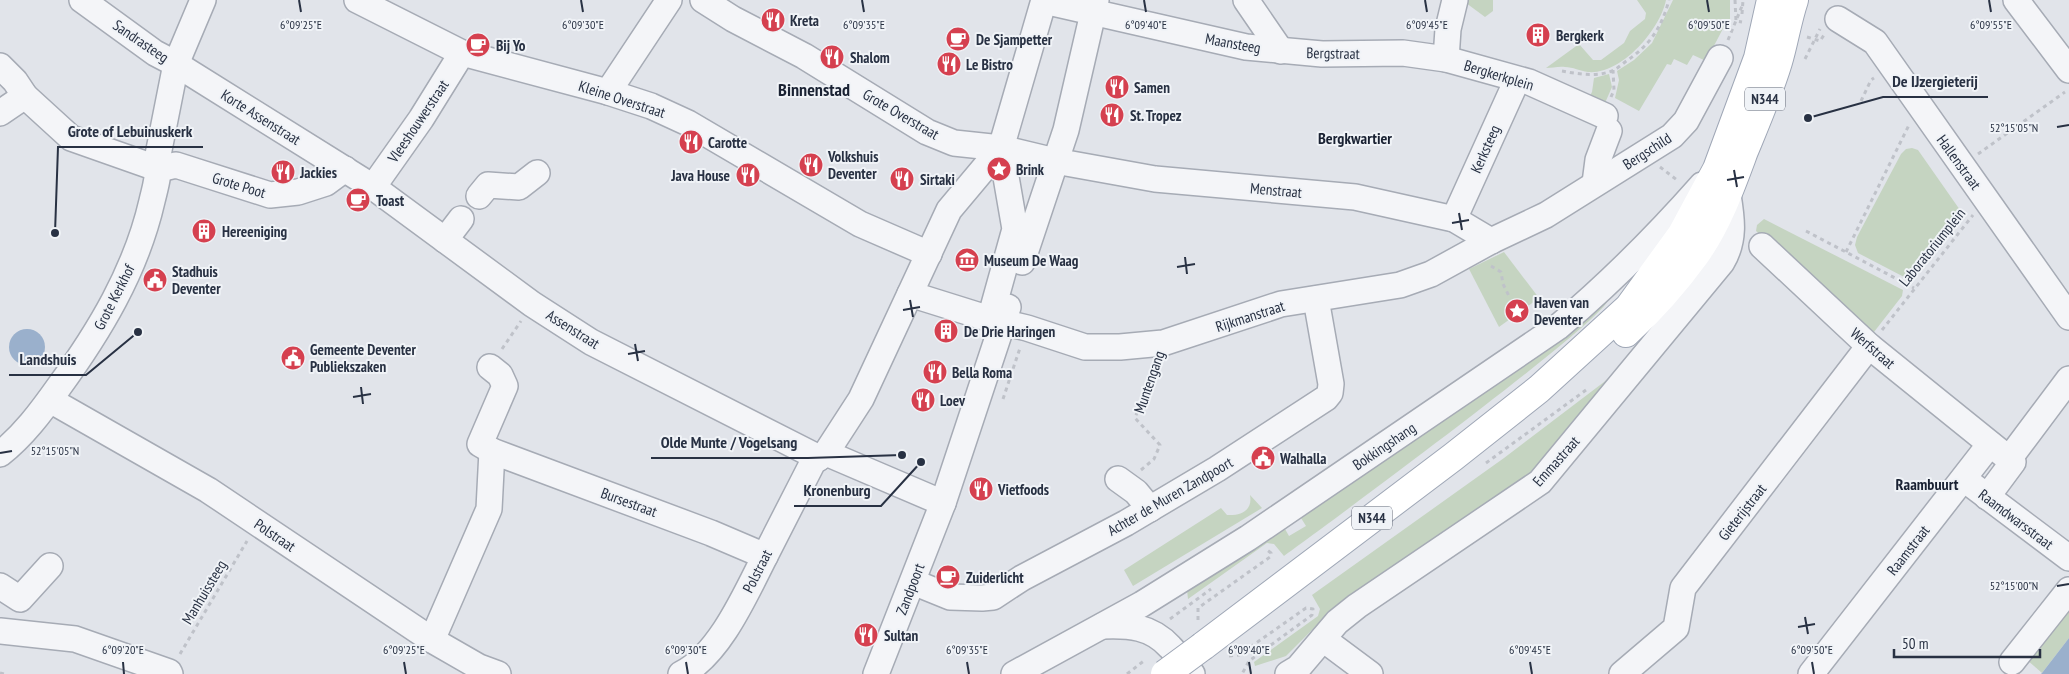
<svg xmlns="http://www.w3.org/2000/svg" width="2069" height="674" font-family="'PT Sans Narrow',sans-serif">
	<rect width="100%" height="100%" fill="#e1e4ea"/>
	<g fill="#c5d4c1">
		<path d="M1462,0H1493V11L1485,17Z"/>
		<path d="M1637,0H1666C1660,30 1621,75 1588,72C1580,71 1573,67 1565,67C1559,66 1552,68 1546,68L1579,44L1593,60H1601L1624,43L1630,31L1645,19L1646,13Z"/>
		<path d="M1673,0H1730V19H1728L1706,61L1693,55L1687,65L1674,59L1671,65L1667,64L1639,111L1615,98L1619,80L1617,71L1634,60L1652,43Z"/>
		<path d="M1609,74L1612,87L1605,103H1586L1592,92L1594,78Z"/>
		<path d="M1912,148L1918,150L1960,210L1959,222L1919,273L1913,277L1906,278L1858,253L1855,245L1857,237L1901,154L1906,149Z"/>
		<path d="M1764,219L1903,290L1902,296L1874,332H1869L1756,231L1757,225Z"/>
		<path d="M1504,252L1539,298L1499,327L1469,269Z"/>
		<path d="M1608,300C1604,321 1324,527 1284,556L1274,544L1267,543L1188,599L1187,590L1288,521L1291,525L1285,529L1289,536L1306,526L1301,518L1294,523L1292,519L1581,321Z"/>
		<path d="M1629,359L1537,475L1326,623L1322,620L1286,656L1255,666L1254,662L1318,616L1320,609L1312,595L1504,458L1604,382Z"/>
		<path d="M1250,495L1262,508L1133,586L1124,570L1221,508L1227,515C1240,516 1253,511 1250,495Z"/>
		<path d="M2069,604V638L2042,673L2027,660Z"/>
	</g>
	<g fill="#9ab0cc">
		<circle cx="27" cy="347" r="18"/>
		<path d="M2069,638V674H2041L2042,673Z"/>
	</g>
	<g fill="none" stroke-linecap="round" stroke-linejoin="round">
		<defs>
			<g id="minor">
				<path d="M82,0L155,53L176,64L373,187L532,304L591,342L819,458"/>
				<path d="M357,0L462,53L608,92L651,106L688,123L860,224L929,254"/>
				<path d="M703,0L733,19L804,56L927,132L954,143L1001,148L1055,161L1155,179L1355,197L1454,219L1491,241"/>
				<path d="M1246,0L1281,51"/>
				<path d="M2016,0L2069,70"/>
				<path d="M1044,1L1246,47L1322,54L1403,53L1446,59L1529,82L1605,116"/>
				<path d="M1838,19L1875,42L2069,317"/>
				<path d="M1446,59L1448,29L1455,0"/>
				<path d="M0,66L15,81L25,96L71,138L159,169"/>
				<path d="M608,92L669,0"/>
				<path d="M0,113L25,96"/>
				<path d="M1001,148L1015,229L990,319L1027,328L1085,347H1120L1163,343L1281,304L1400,285L1431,274L1491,241L1546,215L1672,136L1686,121L1720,58"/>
				<path d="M159,169L176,165L270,195L298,192L326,183L345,169"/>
				<path d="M1595,183L1598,160L1609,131"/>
				<path d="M373,187L421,119L462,53"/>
				<path d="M479,196L488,185L519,187L537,173"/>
				<path d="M1454,219L1517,80"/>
				<path d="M445,240L461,219"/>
				<path d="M1762,246L1869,346L2009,459L2069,379"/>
				<path d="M1022,262L1066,130L1096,0"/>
				<path d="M910,294L990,319"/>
				<path d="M490,367L500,375L505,386L480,444L492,451"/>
				<path d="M50,400L208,490L432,640L479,667L498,674"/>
				<path d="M826,453L943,503"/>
				<path d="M0,454C23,436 41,412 58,388C99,332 136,271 152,201C155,188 160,174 157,160L176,64L203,0"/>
				<path d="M1118,479L1136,492L1150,509"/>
				<path d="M1964,479L2069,558"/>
				<path d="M1987,497L2013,462L2009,459"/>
				<path d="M913,582L950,597L982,598L993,597L1022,578L1126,523L1217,469L1326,398L1330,393L1331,384L1316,299"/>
				<path d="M0,586L20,599L50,566"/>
				<path d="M1103,626C1129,625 1151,626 1170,647C1178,655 1184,666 1192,674"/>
				<path d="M0,631L75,639L169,672L170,674"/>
				<path d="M1323,639L1370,674"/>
				<path d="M432,640L489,509L492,451L711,533L765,556"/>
				<path d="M2012,662L2069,590"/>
				<path d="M681,674C720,655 747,591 766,554C782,523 798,492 813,462L826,453L861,399L949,210L1001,148L1044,0"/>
				<path d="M876,674L943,503L1008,307"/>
				<path d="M1014,674L1142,604L1248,538L1558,327C1609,284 1657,236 1702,185"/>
				<path d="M1288,674L1298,668L1337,622L1357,606L1540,482L1722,262C1735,240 1732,219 1728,195"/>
				<path d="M1622,674L1676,628L1683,588L1869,346"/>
				<path d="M1811,674L1990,444"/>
			</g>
			<g id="major">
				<path d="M1626,333C1652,309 1675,283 1696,254C1718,223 1731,186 1744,151C1756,122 1769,92 1778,62C1784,42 1787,21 1794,0"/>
				<path d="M1203,646L1453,457L1539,389L1629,307L1682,234L1717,169L1758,58L1771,0"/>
			</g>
		</defs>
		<use href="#minor" stroke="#a6abb5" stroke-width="28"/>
		<use href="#major" stroke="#9fa7b6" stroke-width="30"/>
		<g stroke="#bfc2c9" stroke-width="3" stroke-dasharray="4 4" stroke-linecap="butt">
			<path d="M1735,0L1736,21L1742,22"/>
			<path d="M1742,14L1743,0"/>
			<path d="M1807,37L1820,41L1824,35"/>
			<path d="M1728,40L1742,6"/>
			<path d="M1805,59L1820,29"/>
			<path d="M1562,71C1578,74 1596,77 1612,71C1617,69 1621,65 1625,62C1650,45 1661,29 1669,0"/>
			<path d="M1611,97L1614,90L1613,70"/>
			<path d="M1861,101L1871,80L1874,78"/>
			<path d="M1978,154L2065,92"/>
			<path d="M1660,167L1677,180"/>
			<path d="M1806,231L1914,288"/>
			<path d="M1846,252L1909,125"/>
			<path d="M1491,266L1501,272L1503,284L1510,298"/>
			<path d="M1882,330L1973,215"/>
			<path d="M502,349L521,321"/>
			<path d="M1003,399L1020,348"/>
			<path d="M1486,463L1586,390"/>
			<path d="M1141,470L1154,459L1160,445L1135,418L1155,364"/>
			<path d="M1170,619L1211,589"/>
			<path d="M1198,620V608L1270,557L1271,553L1267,550"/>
			<path d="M180,654L247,541"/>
			<path d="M1229,656L1239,655L1306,608L1313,609L1312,615L1249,661L1242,674"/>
			<path d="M0,673L4,674"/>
		</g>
		<use href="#minor" stroke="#f4f5f8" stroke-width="25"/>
		<use href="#major" stroke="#fff" stroke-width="28"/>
		<defs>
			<path id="major-bridge" d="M1165,674L1203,646"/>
		</defs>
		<use href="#major-bridge" stroke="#9fa7b6" stroke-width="30" stroke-linecap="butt"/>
		<path stroke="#bfc2c9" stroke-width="3" stroke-dasharray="4 4" stroke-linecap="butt" d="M1127,674L1145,660"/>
		<use href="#major-bridge" stroke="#fff" stroke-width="28"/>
	</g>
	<path fill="none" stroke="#283143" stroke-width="2" d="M299,0L301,12M581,0L583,12M862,0L864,12M1144,0L1146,12M1425,0L1427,12M1707,0L1709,12M1989,0L1991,12M2057,127L2069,125M1734,170L1737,187M1727,180L1744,177M1459,213L1462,230M1452,223L1469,220M1185,257L1187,274M1177,267L1195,264M910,300L913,317M903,310L920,307M635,344L638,361M628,354L645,351M361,387L363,404M353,397L371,394M0,453L12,451M2057,586L2069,584M1805,617L1808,634M1798,627L1815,624M123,662L124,674M404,662L406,674M686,662L688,674M967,662L969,674M1249,662L1251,674M1530,662L1532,674M1812,662L1814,674"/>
	<defs>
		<symbol id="restaurant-disc" viewBox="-11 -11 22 22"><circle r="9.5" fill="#d5404f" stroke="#f0f3f7"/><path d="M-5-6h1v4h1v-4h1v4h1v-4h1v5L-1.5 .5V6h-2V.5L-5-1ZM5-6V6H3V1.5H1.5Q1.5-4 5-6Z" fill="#fff"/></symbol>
		<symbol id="building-disc" viewBox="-11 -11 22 22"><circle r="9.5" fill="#d5404f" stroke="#f0f3f7"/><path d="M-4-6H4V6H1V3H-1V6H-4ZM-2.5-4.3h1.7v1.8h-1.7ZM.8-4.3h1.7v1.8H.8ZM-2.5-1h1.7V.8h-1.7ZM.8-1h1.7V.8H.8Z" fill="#fff"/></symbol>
		<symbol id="cafe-disc" viewBox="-11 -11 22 22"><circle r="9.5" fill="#d5404f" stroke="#f0f3f7"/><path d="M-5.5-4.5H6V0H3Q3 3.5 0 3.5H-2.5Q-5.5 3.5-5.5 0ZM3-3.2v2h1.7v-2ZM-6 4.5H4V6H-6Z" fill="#fff"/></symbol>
		<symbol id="sight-disc" viewBox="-11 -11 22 22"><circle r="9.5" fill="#d5404f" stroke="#f0f3f7"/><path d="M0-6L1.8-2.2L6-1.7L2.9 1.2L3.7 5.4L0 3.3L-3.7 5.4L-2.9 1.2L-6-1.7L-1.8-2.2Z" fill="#fff"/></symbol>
		<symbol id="museum-disc" viewBox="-11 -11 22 22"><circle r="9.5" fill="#d5404f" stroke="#f0f3f7"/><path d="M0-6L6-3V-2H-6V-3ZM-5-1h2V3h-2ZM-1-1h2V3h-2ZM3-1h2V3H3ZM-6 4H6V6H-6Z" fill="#fff"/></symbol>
		<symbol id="civic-disc" viewBox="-11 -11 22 22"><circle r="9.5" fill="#d5404f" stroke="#f0f3f7"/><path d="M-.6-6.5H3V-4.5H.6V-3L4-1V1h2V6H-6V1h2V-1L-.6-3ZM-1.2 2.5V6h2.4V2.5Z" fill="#fff"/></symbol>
	</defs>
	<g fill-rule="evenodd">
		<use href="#restaurant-disc" x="759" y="6" width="28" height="28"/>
		<use href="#building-disc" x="1524" y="21" width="28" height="28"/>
		<use href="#cafe-disc" x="944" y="25" width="28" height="28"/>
		<use href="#cafe-disc" x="464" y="31" width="28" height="28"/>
		<use href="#restaurant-disc" x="818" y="43" width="28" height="28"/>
		<use href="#restaurant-disc" x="935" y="50" width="28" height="28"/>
		<use href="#restaurant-disc" x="1103" y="73" width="28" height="28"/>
		<use href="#restaurant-disc" x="1098" y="101" width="28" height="28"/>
		<use href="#restaurant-disc" x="677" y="128" width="28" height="28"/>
		<use href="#restaurant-disc" x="797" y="151" width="28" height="28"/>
		<use href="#sight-disc" x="985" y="155" width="28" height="28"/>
		<use href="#restaurant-disc" x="269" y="158" width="28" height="28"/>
		<use href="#restaurant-disc" x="734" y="161" width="28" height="28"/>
		<use href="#restaurant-disc" x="888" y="165" width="28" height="28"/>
		<use href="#cafe-disc" x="344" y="186" width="28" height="28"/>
		<use href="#building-disc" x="190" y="217" width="28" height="28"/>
		<use href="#museum-disc" x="953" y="246" width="28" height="28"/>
		<use href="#civic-disc" x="141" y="266" width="28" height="28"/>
		<use href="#sight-disc" x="1503" y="297" width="28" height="28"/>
		<use href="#building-disc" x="932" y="317" width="28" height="28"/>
		<use href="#civic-disc" x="279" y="344" width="28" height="28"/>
		<use href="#restaurant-disc" x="921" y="358" width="28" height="28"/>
		<use href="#restaurant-disc" x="909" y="386" width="28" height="28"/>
		<use href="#civic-disc" x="1249" y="444" width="28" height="28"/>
		<use href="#restaurant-disc" x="967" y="475" width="28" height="28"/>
		<use href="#cafe-disc" x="934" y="563" width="28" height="28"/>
		<use href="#restaurant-disc" x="852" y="621" width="28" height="28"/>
	</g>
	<g text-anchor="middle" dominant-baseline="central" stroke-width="4" stroke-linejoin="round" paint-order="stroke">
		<g fill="#f0f3f7" stroke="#646b79" stroke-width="1">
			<rect x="1745" y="87.5" width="40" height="23" rx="4"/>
			<rect x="1352" y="506.5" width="40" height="23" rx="4"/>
		</g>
		<g font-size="14" font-weight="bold" fill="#283143">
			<text x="1765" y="99">N344</text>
			<text x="1372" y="518">N344</text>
		</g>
		<g font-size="15" font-weight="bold" fill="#283143" stroke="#f0f3f7" text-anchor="start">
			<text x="790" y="20">Kreta</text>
			<text x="1556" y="35">Bergkerk</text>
			<text x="976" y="39">De Sjampetter</text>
			<text x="496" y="45">Bij Yo</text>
			<text x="850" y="57">Shalom</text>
			<text x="966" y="64">Le Bistro</text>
			<text x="1134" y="87">Samen</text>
			<text x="1130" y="115">St. Tropez</text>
			<text x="708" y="142">Carotte</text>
			<text x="828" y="156">Volkshuis<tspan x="828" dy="17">Deventer</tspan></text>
			<text x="1016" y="169">Brink</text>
			<text x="300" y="172">Jackies</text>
			<text x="730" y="175" text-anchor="end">Java House</text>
			<text x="920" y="179">Sirtaki</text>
			<text x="376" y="200">Toast</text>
			<text x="222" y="231">Hereeniging</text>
			<text x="984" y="260">Museum De Waag</text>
			<text x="172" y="271">Stadhuis<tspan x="172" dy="17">Deventer</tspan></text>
			<text x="1534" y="302">Haven van<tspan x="1534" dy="17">Deventer</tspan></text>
			<text x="964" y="331">De Drie Haringen</text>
			<text x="310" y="349">Gemeente Deventer<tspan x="310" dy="17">Publiekszaken</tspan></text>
			<text x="952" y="372">Bella Roma</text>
			<text x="940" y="400">Loev</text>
			<text x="1280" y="458">Walhalla</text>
			<text x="998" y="489">Vietfoods</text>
			<text x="966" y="577">Zuiderlicht</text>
			<text x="884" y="635">Sultan</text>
		</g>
		<g font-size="15" fill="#283143" stroke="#f0f3f7">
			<text transform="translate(141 41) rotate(34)">Sandrasteeg</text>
			<text transform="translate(1233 43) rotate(10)">Maansteeg</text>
			<text transform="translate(1333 53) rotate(1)">Bergstraat</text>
			<text transform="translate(1499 75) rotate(17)">Bergkerkplein</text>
			<text transform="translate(622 99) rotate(18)">Kleine Overstraat</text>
			<text transform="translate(901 114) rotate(30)">Grote Overstraat</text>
			<text transform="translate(261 117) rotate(32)">Korte Assenstraat</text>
			<text transform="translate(418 121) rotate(-56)">Vleeshouwerstraat</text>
			<text transform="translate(1485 149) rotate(-66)">Kerksteeg</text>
			<text transform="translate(1647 151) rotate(-33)">Bergschild</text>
			<text transform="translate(1959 162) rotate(54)">Hallenstraat</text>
			<text transform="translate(239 185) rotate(17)">Grote Poot</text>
			<text transform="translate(1276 190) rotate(5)">Menstraat</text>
			<text transform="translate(1932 247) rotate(-51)">Laboratoriumplein</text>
			<text transform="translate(114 297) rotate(-63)">Grote Kerkhof</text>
			<text transform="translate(1250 316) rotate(-18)">Rijkmanstraat</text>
			<text transform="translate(573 329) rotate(32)">Assenstraat</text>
			<text transform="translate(1873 348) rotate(41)">Werfstraat</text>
			<text transform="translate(1149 382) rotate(-71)">Muntengang</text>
			<text transform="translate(1384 446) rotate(-34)">Bokkingshang</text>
			<text transform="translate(1556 461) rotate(-48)">Emmastraat</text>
			<text transform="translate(1170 496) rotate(-30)">Achter de Muren Zandpoort</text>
			<text transform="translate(629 502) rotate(20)">Bursestraat</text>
			<text transform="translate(1742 512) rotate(-52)">Gieterijstraat</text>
			<text transform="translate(2016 519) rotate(37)">Raamdwarsstraat</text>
			<text transform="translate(275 535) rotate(34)">Polstraat</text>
			<text transform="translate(1908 550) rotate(-52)">Raamstraat</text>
			<text transform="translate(757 571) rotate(-63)">Polstraat</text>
			<text transform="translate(910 589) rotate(-69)">Zandpoort</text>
			<text transform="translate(204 592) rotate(-59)">Manhuissteeg</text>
		</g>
		<g font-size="16" font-weight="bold" fill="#1a2233" stroke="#f0f3f7">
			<text x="1355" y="138">Bergkwartier</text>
			<text x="1927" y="484">Raambuurt</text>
		</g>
		<g font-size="18" font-weight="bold" fill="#1a2233" stroke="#f0f3f7">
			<text x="814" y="89">Binnenstad</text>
		</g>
	</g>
	<g font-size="12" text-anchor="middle" fill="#283143" stroke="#f0f3f7" stroke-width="4" stroke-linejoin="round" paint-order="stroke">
		<text x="301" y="29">6°09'25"E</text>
		<text x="583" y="29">6°09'30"E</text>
		<text x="864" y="29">6°09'35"E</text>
		<text x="1146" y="29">6°09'40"E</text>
		<text x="1427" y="29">6°09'45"E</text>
		<text x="1709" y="29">6°09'50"E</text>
		<text x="1991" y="29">6°09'55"E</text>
		<text x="2014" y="132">52°15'05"N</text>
		<text x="55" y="455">52°15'05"N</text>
		<text x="2014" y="590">52°15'00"N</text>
		<text x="123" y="654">6°09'20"E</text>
		<text x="404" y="654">6°09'25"E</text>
		<text x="686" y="654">6°09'30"E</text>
		<text x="967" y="654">6°09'35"E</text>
		<text x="1249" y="654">6°09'40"E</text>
		<text x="1530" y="654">6°09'45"E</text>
		<text x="1812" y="654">6°09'50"E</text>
	</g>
	<path fill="none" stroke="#283143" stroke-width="2" d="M1808 118L1883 97H1988M55 233L58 147H203M138 332L86 375H9M902 455L808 458H651M921 462L881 506H794"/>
	<g fill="#283143" stroke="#f0f3f7" stroke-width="2">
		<circle cx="1808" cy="118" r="5"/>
		<circle cx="55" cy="233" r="5"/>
		<circle cx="138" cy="332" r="5"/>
		<circle cx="902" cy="455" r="5"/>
		<circle cx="921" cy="462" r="5"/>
	</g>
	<g font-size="16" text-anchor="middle" font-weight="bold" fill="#283143" stroke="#f0f3f7" stroke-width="4" stroke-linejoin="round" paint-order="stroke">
		<text x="1935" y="87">De IJzergieterij</text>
		<text x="130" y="137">Grote of Lebuinuskerk</text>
		<text x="48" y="365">Landshuis</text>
		<text x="729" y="448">Olde Munte / Vogelsang</text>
		<text x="837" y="496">Kronenburg</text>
	</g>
	<path d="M1894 649v8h146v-8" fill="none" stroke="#283143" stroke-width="2.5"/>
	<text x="1902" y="649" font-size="15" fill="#283143" stroke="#f0f3f7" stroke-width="4" paint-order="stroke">50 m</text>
</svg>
